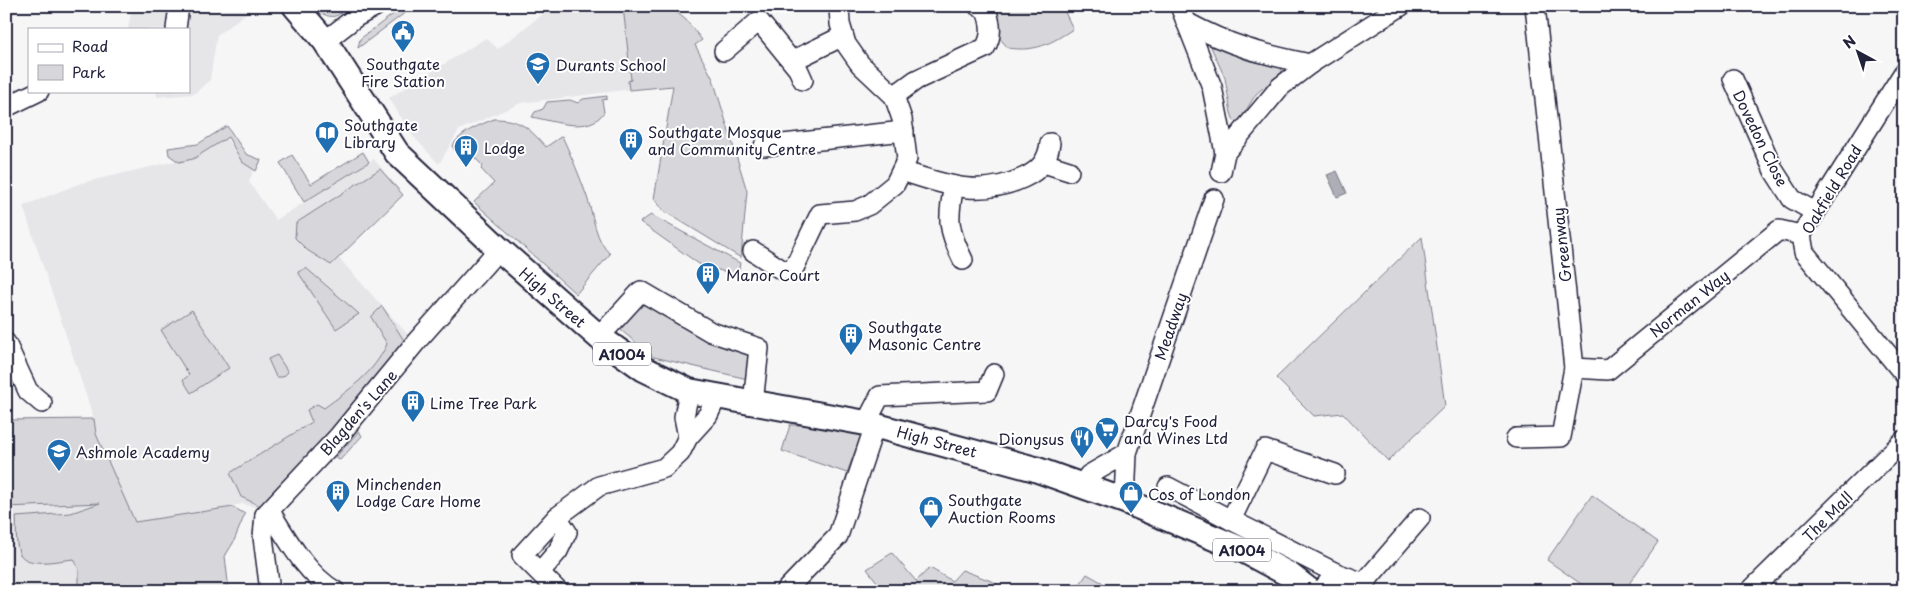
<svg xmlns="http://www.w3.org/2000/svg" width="1910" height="597" font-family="'Playpen Sans',sans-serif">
	<rect width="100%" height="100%" fill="#f6f6f7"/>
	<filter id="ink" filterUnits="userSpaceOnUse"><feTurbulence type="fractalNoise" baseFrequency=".02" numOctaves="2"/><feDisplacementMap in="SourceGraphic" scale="10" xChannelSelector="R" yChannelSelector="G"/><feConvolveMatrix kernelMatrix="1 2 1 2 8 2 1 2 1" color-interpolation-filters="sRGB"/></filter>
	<g filter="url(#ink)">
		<g fill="#e6e6e9">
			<path d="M132,6H256L217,35L210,80L194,94L157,97L156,91H189V29H128Z"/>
			<path d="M553,6H669L686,20L702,40L695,45L713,79L521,103L459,130L439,164L412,135L389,98L486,38L498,49Z"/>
			<path d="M221,131L241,160L255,166L249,182L276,220L374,159L403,195L338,257L410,337L263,509L242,504L216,510L234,543L224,554L229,591H6V421L94,419L23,206L81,183L180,160Z"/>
		</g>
		<g fill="#d7d7db" stroke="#7c7c8b">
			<path d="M314,6H328L341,13C332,20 325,15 315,10Z"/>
			<path d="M404,6H414L358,48L360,39Z"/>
			<path d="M623,6H669L686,20L702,40L695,45L713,79L747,191L741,258L664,211L654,199L673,86L629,90L628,81L631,80Z"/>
			<path d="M997,6H1062L1073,29C1050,44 1036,52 1008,48L997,35L994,10Z"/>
			<path d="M1214,45L1246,60L1281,67L1282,72L1256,94L1240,120L1234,121L1231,113L1225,78L1211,47Z"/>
			<path d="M607,96V99L602,100L604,112C590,135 554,121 532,117L535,112L543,109L547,102L570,100L578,103L583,99Z"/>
			<path d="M494,119C520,119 528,127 546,147L562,136C571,156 580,176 587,197C594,217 595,240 610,254L576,294L474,202L494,183L481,169L483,166L469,152L461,160L452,146C462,131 478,126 494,119Z"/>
			<path d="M227,126L246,154L261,160L256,171L242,162L228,137L193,159L179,162L169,155L168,148L198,144Z"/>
			<path d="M363,152L369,162L304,202L280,163L292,155L311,184Z"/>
			<path d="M380,169L403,195L331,265L307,250L295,238L296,223Z"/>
			<path d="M651,215L740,263L738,276L699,264L640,222Z"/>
			<path d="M1422,237L1445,406L1388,461L1343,413L1314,416L1276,378Z"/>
			<path d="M306,268L359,314L336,329L298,272Z"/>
			<path d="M641,291L759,348L756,381L654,357L612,323Z"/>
			<path d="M382,306L405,342L313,454L263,507L241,497L230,473L312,422L307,410L317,404L324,408C349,390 374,373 387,344L371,317Z"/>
			<path d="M192,310L229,368L191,393L183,380L189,375L161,330Z"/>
			<path d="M277,355L288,372L283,377H276L268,359Z"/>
			<path d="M94,419L96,434L135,522L233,507L245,514L233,543L225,556L229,591H79V570L74,559C60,560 25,569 19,552C15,542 17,527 16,517L71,513L100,503L6,507V420Z"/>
			<path d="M790,425H841L863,430L847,473L782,451Z"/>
			<path d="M359,431L362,436L340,460L335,458Z"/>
			<path d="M1592,495L1658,542L1624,591H1591L1547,560Z"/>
			<path d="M892,553L916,581L930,568L952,581L962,570L994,582L1004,591H884L867,569Z"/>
			<path d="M1087,574L1103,583L1098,591H1075Z"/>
		</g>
		<path fill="#aeaeb7" stroke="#767685" d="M1337,171L1347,193L1337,197L1327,175Z"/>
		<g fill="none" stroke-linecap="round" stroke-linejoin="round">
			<defs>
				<g id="minor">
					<path d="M1180,6L1212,87L1225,153"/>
					<path d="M1186,22C1230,46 1262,54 1310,64"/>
					<path d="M176,29L179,6"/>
					<path d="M325,41L356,17L376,6"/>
					<path d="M724,51L759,21L798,69L803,80"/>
					<path d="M792,61L843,36"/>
					<path d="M1904,72L1801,235L1804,252L1904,374"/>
					<path d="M1733,79L1774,171L1792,199L1815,212"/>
					<path d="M894,96L916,80L985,48C993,35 991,24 986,9L978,6"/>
					<path d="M6,107L39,91"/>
					<path d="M764,146L904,131"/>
					<path d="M1044,163L1069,171"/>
					<path d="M902,171C946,185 979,198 1023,178C1039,171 1048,161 1050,143"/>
					<path d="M1221,172L1225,153L1280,87L1310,64L1401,6"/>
					<path d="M954,186C947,219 948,230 963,260"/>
					<path d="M753,251L782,270L794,268L820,214L855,211L869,205L895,184L907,159L902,119L894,96L860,64L846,44L840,24L839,6"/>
					<path d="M599,337L641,291L711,332L759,348L753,403"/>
					<path d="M6,343L28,391L42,403"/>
					<path d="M1574,368L1608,370L1779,230L1801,235"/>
					<path d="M866,423L880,396L987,391L994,374"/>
					<path d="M688,437L684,417L689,391"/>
					<path d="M1516,438L1561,437L1574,368L1535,6"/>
					<path d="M1082,484L1089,475L1127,453"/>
					<path d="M1168,487L1231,520L1265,450L1335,474"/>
					<path d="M1125,501L1127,453L1214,199"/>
					<path d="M265,515L274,518C290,544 308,575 335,591"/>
					<path d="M1231,520L1336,573L1364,583L1420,518"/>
					<path d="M540,572L558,551L567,532L557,517"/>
					<path d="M270,591L263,537L265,515L338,437L416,342L499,249"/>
					<path d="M558,591L522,555L557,517L599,486L664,468L680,453L688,437L708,415L717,396"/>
					<path d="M785,591L838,536L875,425"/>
					<path d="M1321,591L1336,573"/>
					<path d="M1750,591L1904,440"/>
				</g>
				<path id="major" d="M295,6L325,41L397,153L499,249L599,337L644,369L689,391L866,423L1035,469L1125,501L1243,550L1288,574L1310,591"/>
			</defs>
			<use href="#minor" stroke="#22223b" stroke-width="22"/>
			<use href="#major" stroke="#22223b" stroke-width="28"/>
			<use href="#minor" stroke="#fff" stroke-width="19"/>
			<use href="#major" stroke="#fff" stroke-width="24"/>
		</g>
	</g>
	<defs>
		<symbol id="civic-pin" viewBox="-11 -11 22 30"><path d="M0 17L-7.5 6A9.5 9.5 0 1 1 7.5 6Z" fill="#1f6fb2" stroke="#fff"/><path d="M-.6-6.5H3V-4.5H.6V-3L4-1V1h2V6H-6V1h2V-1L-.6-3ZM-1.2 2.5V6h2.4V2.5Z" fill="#fff"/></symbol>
		<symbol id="school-pin" viewBox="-11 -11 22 30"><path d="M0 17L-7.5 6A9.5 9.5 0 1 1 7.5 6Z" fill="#1f6fb2" stroke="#fff"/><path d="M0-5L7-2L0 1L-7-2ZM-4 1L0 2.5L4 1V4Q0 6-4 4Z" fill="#fff"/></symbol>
		<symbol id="library-pin" viewBox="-11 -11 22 30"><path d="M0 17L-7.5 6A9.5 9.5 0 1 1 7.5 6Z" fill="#1f6fb2" stroke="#fff"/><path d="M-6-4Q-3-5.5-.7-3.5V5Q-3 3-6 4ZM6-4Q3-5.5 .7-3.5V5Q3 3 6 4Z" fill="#fff"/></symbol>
		<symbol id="building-pin" viewBox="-11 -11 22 30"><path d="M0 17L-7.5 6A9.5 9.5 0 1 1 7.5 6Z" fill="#1f6fb2" stroke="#fff"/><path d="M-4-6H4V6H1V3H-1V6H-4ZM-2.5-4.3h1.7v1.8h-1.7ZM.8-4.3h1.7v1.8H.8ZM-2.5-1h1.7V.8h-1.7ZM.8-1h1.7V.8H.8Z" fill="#fff"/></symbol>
		<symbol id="supermarket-pin" viewBox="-11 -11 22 30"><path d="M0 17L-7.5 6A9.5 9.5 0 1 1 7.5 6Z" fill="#1f6fb2" stroke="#fff"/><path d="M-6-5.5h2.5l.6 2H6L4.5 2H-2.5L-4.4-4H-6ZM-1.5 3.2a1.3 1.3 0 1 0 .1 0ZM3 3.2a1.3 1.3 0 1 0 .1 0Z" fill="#fff"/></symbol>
		<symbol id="restaurant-pin" viewBox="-11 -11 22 30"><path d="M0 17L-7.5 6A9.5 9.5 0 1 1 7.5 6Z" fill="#1f6fb2" stroke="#fff"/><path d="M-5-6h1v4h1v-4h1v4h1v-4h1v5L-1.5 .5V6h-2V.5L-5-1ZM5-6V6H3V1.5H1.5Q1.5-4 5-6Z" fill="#fff"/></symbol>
		<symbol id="shop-pin" viewBox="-11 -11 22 30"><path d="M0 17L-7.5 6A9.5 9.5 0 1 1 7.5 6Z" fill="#1f6fb2" stroke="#fff"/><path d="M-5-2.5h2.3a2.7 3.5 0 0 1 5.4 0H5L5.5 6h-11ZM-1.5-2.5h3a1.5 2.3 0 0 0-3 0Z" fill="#fff"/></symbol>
	</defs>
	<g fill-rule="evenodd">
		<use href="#civic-pin" x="389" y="18" width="28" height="38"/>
		<use href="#school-pin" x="524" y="50" width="28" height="38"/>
		<use href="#library-pin" x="313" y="119" width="28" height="38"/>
		<use href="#building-pin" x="617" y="126" width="28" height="38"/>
		<use href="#building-pin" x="452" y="133" width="28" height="38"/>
		<use href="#building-pin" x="694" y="260" width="28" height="38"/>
		<use href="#building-pin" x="837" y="321" width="28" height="38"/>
		<use href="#building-pin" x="399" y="388" width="28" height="38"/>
		<use href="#supermarket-pin" x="1093" y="415" width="28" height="38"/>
		<use href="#restaurant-pin" x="1068" y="424" width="28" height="38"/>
		<use href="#school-pin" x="45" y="437" width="28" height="38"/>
		<use href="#building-pin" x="324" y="478" width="28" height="38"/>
		<use href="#shop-pin" x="1117" y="479" width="28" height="38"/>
		<use href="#shop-pin" x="917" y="494" width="28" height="38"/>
	</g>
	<g text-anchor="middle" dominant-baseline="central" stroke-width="4" stroke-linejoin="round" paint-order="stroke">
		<g fill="#fff" stroke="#646476" stroke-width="1">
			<rect x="593" y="342.5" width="58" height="23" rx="4"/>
			<rect x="1213" y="538.5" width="58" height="23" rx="4"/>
		</g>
		<g font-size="14" font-weight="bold" fill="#22223b">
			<text x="622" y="354">A1004</text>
			<text x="1242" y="550">A1004</text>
		</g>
		<g font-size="15" fill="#22223b" stroke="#fff" text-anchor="start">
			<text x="403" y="63" text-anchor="middle">Southgate<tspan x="403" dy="17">Fire Station</tspan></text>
			<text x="556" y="64">Durants School</text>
			<text x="344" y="124">Southgate<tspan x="344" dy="17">Library</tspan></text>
			<text x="648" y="131">Southgate Mosque<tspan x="648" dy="17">and Community Centre</tspan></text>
			<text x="484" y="147">Lodge</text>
			<text x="726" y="274">Manor Court</text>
			<text x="868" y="326">Southgate<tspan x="868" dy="17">Masonic Centre</tspan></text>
			<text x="430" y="402">Lime Tree Park</text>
			<text x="1124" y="420">Darcy's Food<tspan x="1124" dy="17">and Wines Ltd</tspan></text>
			<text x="1064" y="438" text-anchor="end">Dionysus</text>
			<text x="76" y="451">Ashmole Academy</text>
			<text x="356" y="483">Minchenden<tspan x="356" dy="17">Lodge Care Home</tspan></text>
			<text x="1148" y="493">Cos of London</text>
			<text x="948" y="499">Southgate<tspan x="948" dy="17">Auction Rooms</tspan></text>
		</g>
		<g font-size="15" fill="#22223b" stroke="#fff">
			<text transform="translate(1761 138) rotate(64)">Dovedon Close</text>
			<text transform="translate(1831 189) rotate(-59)">Oakfield Road</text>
			<text transform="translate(1561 245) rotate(-96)">Greenway</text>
			<text transform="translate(553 297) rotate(41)">High Street</text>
			<text transform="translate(1689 303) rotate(-39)">Norman Way</text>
			<text transform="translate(1170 326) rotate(-71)">Meadway</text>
			<text transform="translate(358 412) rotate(-49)">Blagden's Lane</text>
			<text transform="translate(937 441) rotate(15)">High Street</text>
			<text transform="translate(1827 516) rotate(-45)">The Mall</text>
		</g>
	</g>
	<rect width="1910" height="597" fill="none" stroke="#fff" stroke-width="25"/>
	<rect x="12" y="12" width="1885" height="572" fill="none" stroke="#22223b" stroke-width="2" filter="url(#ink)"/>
	<rect x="28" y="28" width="162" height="65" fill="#ffffff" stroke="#a7a7b1"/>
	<rect x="38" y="44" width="25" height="8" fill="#ffffff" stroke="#a7a7b1"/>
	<text x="72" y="52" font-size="15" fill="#22223b">Road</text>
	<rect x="38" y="65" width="25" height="15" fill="#d7d7db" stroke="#a7a7b1"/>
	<text x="72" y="78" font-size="15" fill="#22223b">Park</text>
	<g transform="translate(1858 52) rotate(320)" stroke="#ffffff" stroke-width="4" paint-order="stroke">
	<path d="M0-4L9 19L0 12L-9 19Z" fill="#22223b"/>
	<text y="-8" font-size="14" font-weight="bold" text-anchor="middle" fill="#22223b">N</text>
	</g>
</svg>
